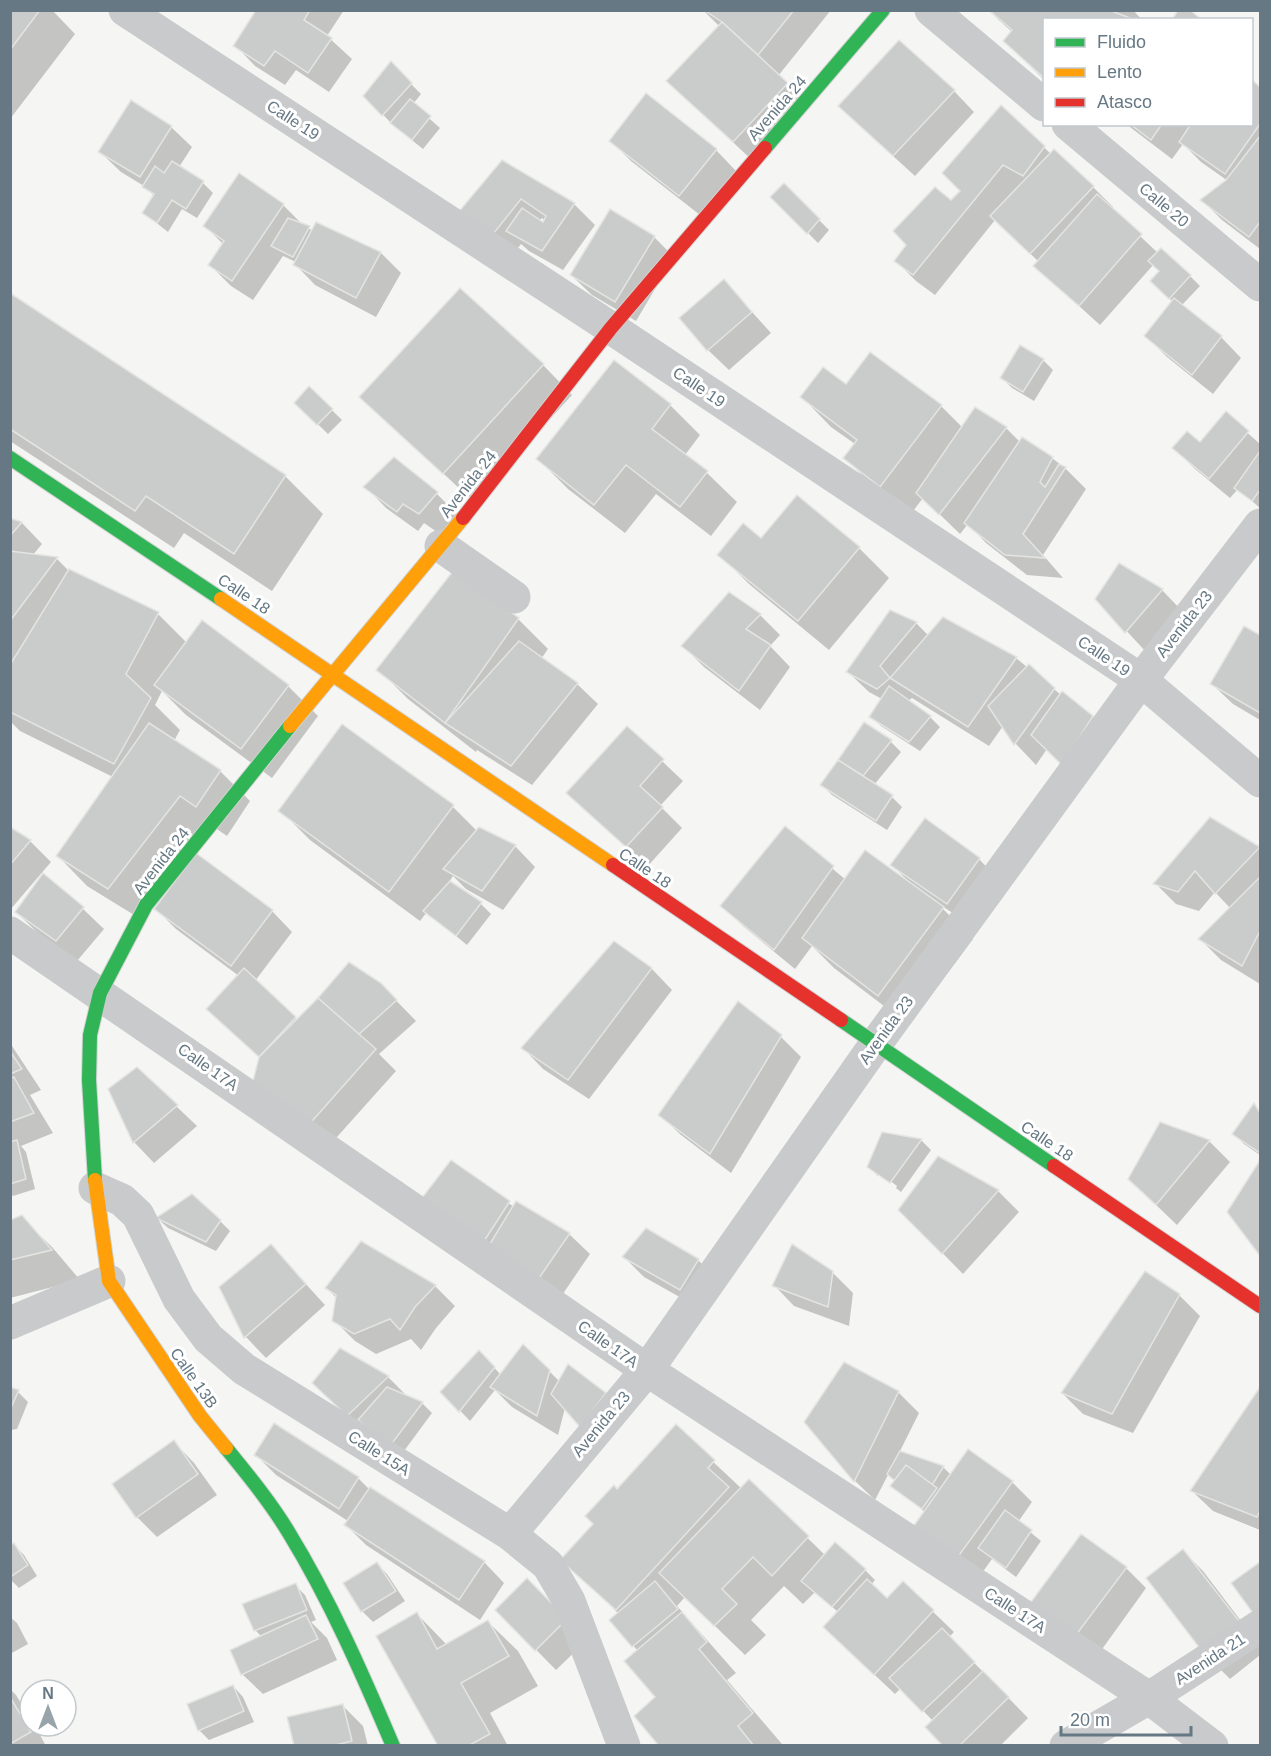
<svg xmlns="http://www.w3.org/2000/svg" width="1271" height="1756" font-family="Helvetica,sans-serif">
	<rect width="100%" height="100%" fill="#f5f5f3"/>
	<g fill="#0003" fill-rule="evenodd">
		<path d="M10,10H52L75,34L10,119Z"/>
		<path d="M258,10H344L327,36L352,59L329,92L296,70L285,85L255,66L235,45Z"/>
		<path d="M703,10H831L778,76L807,105L754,162L689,101L719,26Z"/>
		<path d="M988,10H1133L1142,20H1044V80L1005,41L1012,32Z"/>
		<path d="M391,64L421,94L413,104L440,128L423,149L393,125L365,96Z"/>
		<path d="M1252,82L1260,88V249L1222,220L1202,200L1228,181L1201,162L1183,144L1172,159L1126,124H1252Z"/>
		<path d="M954,91L974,112L915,176L860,126Z"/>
		<path d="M131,103L171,127L192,147L179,167L203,183L213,193L197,218L182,209L168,232L144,213L155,197L144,186L121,172L100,152Z"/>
		<path d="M1001,107L1051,154L1093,187L1113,207L1111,209L1158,253L1190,276L1200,286L1181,306L1221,337L1241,358L1213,394L1167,357L1146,336L1173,302L1152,281L1161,271L1154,264L1100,325L1035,266L1039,262L995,220L935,295L916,281L896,261L962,191Z"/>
		<path d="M611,141L716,150L736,171L700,215L631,161Z"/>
		<path d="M502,162L574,204L595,225L563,270L529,251L521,244L511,257L479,236ZM542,218L545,221L543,224L539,221Z"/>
		<path d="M784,185L829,230L818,243L772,197Z"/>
		<path d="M283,205L303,225L313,231L317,224L381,253L401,273L376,317L315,285L295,264L296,262L283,256L253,300L231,286L210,265L224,245L205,226Z"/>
		<path d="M654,237L674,257L636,321L592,295L571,275Z"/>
		<path d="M724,281L771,333L729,370L708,350Z"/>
		<path d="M10,295L285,476L323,514L272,591L184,533L174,548L10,441Z"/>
		<path d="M1043,360L1053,370L1034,401L1012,388L1002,378Z"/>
		<path d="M615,362L670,405L700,435L685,455L707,473L737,502L711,536L656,494L625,533L568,489L538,459Z"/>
		<path d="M543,365L572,395L474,502L361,397Z"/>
		<path d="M847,386L941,406L963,428H1006L1020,442L1052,458L1065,468L1086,489L1043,555L1063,578L1027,575L986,543L968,524L960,534L923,498L910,515L875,488L845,458L855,444L831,427L802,397Z"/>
		<path d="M309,388L342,420L328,434L296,403Z"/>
		<path d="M1226,414L1260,444V508L1238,489L1230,498L1195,469L1174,448L1201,445Z"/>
		<path d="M366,487L437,494L457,514L440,534L424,523L418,531L386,508Z"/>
		<path d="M10,520L22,523L42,544L32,556L57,559L69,571L158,614L187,643L288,686L318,716L272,778L186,715L162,691L155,705L180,730L174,741L220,771L250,801L227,836L211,825L139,918L87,886L58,856L113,777L20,731L10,721Z"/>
		<path d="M859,548L889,578L829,650L749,584L719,554Z"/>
		<path d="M1119,565L1162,590L1182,611L1147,653L1097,599Z"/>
		<path d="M453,573L518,619L548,649L541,659L577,684L598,704L532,785L477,750L476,752L408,699L378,669Z"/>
		<path d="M891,612L916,623L929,636L1016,658L1061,695L1092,717L1113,738L1047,749L1036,765L1016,744L1003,726L989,746L912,698L908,701L930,717L940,727L920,751L881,726L871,716L882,699L869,692L848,672Z"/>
		<path d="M760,615L780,635L770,646L790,667L760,710L704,667L683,646Z"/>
		<path d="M1245,628L1260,637V720L1233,704L1212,684Z"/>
		<path d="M865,724L891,742L901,752L874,785L892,797L902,807L887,830L832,795L822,785Z"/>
		<path d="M627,728L683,781L660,806L682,828L647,867L568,793Z"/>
		<path d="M453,807L478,832L515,846L535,867L503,910L466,889L453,876L449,882L481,904L491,914L467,945L427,912L420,921L310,840L280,810Z"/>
		<path d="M1211,819L1260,849V984L1221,960L1200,939L1231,909L1215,892L1199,911L1176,904L1156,884Z"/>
		<path d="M10,829L30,841L51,862L10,910Z"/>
		<path d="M785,829L846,880L908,881L892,865L979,859L999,880L968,923L942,906L941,907L973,939L909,1025L834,968L812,946L795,969L743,926L722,906Z"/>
		<path d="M43,875L83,909L104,929L77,961L37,932L16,912Z"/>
		<path d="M156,909L272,911L292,932L255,981L297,1020L349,964L380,984L416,1021L379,1054L396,1071L328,1147L260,1058L208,1009L239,976L176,929Z"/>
		<path d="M614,943L652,969L672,990L589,1099L543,1069L523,1048Z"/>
		<path d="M781,1037L801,1057L731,1173L681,1135L660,1115Z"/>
		<path d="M10,1043L41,1090L30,1095L53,1133L21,1146L26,1152L35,1189L13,1196L10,1193Z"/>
		<path d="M137,1069L197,1126L154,1163L134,1142L110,1089Z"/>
		<path d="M1255,1105L1260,1111V1155L1244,1144L1234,1134Z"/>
		<path d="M1161,1124L1210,1142L1230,1162L1177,1225L1129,1179Z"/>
		<path d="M883,1133L921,1140L931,1150L901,1192L896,1188L897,1186L878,1172V1176L869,1167Z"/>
		<path d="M938,1158L998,1191L1019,1212L963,1274L900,1210Z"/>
		<path d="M452,1162L514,1207L517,1203L569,1234L590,1254L556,1304L437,1227Z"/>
		<path d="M1260,1163V1254L1229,1212Z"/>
		<path d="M21,1217L52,1247L80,1280L10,1298V1222Z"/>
		<path d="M158,1219L220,1221L230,1231L216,1251L168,1228Z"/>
		<path d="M646,1230L698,1260L719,1281L701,1309L644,1277L624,1257Z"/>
		<path d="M271,1246L325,1305L266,1358L246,1337L220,1287Z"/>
		<path d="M832,1272L853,1293L849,1326L794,1306L774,1285Z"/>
		<path d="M1145,1273L1179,1295L1200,1316L1133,1433L1083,1414L1062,1393Z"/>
		<path d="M435,1286L455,1306L436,1328L421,1350L411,1339L376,1354L355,1341L334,1320L337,1299L327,1288Z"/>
		<path d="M524,1346L560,1382L569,1366L615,1404L565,1408L558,1435L512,1407L495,1390L470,1421L442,1392L489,1362L501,1375Z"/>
		<path d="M340,1350L388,1377L408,1397L422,1403L432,1413L401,1455L368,1436L314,1383Z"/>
		<path d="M10,1389L18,1392L28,1402L17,1429L10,1430Z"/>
		<path d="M1260,1390V1530L1213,1511L1192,1491Z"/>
		<path d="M898,1392L919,1413L899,1453L944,1468L951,1475L1012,1482L1032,1502L1018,1522L1041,1541L1016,1577L992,1559L974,1584L925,1512L892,1486L896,1481L889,1473L875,1500L855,1481L806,1422Z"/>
		<path d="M275,1425L358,1478L370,1490L484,1562L504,1583L480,1620L366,1545L346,1525L348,1521L276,1475L256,1455Z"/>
		<path d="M676,1427L742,1489L749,1481L825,1555L865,1570L875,1580L871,1585L888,1600L903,1583L954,1632L949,1637L1028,1718L1000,1746H945L933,1721L901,1688L895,1694L845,1647L838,1612L815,1592L803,1604L784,1586L751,1620L766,1635L745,1655L685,1597L677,1606L736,1673L727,1680L782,1744L779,1746H661L657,1697L638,1651L611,1621L619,1614L562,1560L595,1524L617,1491Z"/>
		<path d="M174,1442L194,1463L217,1495L157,1537L137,1517Z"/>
		<path d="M14,1545L24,1555L37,1576L19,1588L10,1579V1547Z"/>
		<path d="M1183,1551L1203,1571L1260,1646V1655L1230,1679L1209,1658Z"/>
		<path d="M377,1564L387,1574L405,1601L373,1622L362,1611L345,1584Z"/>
		<path d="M1260,1564V1619L1233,1584Z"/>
		<path d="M1126,1568L1146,1588L1095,1659L1051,1626Z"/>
		<path d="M527,1581L587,1640L556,1670L497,1610Z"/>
		<path d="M295,1585L305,1595L316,1620L311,1622L327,1638L337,1660L263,1694L242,1674L262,1637L255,1630Z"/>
		<path d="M417,1614L447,1645L488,1622L518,1651L538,1686L490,1713L508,1746H439Z"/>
		<path d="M10,1617L17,1623L28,1644L10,1654Z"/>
		<path d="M233,1686L243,1697L254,1722L209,1740L199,1730Z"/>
		<path d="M10,1689L16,1695L30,1718V1726H35L46,1746H10Z"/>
		<path d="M343,1706L363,1726L368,1746H295Z"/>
	</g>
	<g fill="#cacccc" stroke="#e4e4e3" stroke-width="1.5">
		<path d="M10,10H40L10,50Z"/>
		<path d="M256,10H310L304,20L332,38L308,73L275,51L264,66L233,46Z"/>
		<path d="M704,10H794L758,55L722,22Z"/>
		<path d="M989,10H1109L1135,20H1044V78L1003,41L1012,30Z"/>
		<path d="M1178,10H1190L1202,20H1172Z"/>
		<path d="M722,22L788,83L733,142L666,81Z"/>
		<path d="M899,40L955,90L893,156L838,106Z"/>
		<path d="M391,61L412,83L382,116L363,96Z"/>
		<path d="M1252,80L1260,87V124L1225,174L1179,142L1191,124H1252Z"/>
		<path d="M646,93L717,149L679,196L609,141Z"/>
		<path d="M410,99L431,116L412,140L390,123Z"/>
		<path d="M131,100L172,126L140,177L98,152Z"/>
		<path d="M1001,105L1045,146L1023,176L1003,165L913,275L894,261L906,245L893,231L935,187L951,200L960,191L942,173Z"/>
		<path d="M1130,124H1162L1151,140Z"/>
		<path d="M1260,136V222L1249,237L1200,200L1226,180Z"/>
		<path d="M1054,149L1094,186L1030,254L990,216Z"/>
		<path d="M502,160L575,203L542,251L506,231L522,208L543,222L546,216L521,199L490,238L456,215Z"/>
		<path d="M172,161L204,181L186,209L172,200L157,223L142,213L154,194L142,187L155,166L164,173Z"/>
		<path d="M239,173L284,204L232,281L208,265L224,241L203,226Z"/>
		<path d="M784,183L820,219L807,234L770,197Z"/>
		<path d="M1097,194L1142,234L1079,306L1033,266Z"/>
		<path d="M610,209L655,236L615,302L570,275Z"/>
		<path d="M288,218L310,226L293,257L271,246Z"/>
		<path d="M316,222L381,252L356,298L293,265Z"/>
		<path d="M1161,248L1191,275L1169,299L1150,281L1159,271L1148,261Z"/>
		<path d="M724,279L752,312L707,351L679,318Z"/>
		<path d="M460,288L544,364L443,474L359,397Z"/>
		<path d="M10,293L286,475L234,554L146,496L135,511L10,429Z"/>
		<path d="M1174,298L1222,336L1192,375L1144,336Z"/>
		<path d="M1020,345L1044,359L1023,392L1000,378Z"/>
		<path d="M870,352L942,405L880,487L843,458L857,440L800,397L823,367L846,384Z"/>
		<path d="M614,360L671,404L652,429L708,471L680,507L626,465L594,505L536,459Z"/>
		<path d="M309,386L333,409L317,425L294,403Z"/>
		<path d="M975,407L1007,427L939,515L916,493Z"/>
		<path d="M1226,411L1249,431L1209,479L1172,448L1187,431L1200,442Z"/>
		<path d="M1022,437L1053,457L1040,482L1045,487L1059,464L1066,467L1023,534L1045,558L1005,555L964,523Z"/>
		<path d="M1260,451V490L1252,501L1234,488Z"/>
		<path d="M394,457L438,492L419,514L403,504L397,512L363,487Z"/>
		<path d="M797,495L860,547L798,621L717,555L743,523L761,538Z"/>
		<path d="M10,518L22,522L10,536Z"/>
		<path d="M10,551L58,557L10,621Z"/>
		<path d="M1119,563L1163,589L1125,633L1095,599Z"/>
		<path d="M69,569L159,612L126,674L151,698L114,764L10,712V665Z"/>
		<path d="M453,571L519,618L445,723L376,670Z"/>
		<path d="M729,592L761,614L746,629L771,645L739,691L681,646Z"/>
		<path d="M890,610L917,622L880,666L890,678L877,689L846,672Z"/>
		<path d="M943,617L1017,657L968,727L890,678Z"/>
		<path d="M202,620L289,685L241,749L154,685Z"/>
		<path d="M1244,626L1260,635V713L1210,684Z"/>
		<path d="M519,641L578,683L511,766L445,723Z"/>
		<path d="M1029,664L1055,688L1014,745L988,706Z"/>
		<path d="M889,686L931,716L909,742L869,717Z"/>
		<path d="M1062,691L1093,716L1062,765L1031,735Z"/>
		<path d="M864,722L892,740L863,776L838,760Z"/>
		<path d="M149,723L221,770L196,807L180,796L108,889L56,856Z"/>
		<path d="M342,724L454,805L389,892L278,811Z"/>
		<path d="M627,726L664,759L640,786L663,807L626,847L566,793Z"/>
		<path d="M838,760L893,795L876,821L820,785Z"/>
		<path d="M1210,817L1260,847L1215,894L1195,871L1178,892L1153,884Z"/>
		<path d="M925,818L980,858L947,904L890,865Z"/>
		<path d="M785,826L834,866L774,950L720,906Z"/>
		<path d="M10,827L31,840L10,865Z"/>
		<path d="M479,827L516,845L482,891L443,869Z"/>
		<path d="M865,850L944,907L878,996L802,938Z"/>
		<path d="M196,853L273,910L231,966L154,909Z"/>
		<path d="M43,873L84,907L56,941L15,912Z"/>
		<path d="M1260,877V931L1242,966L1198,939Z"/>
		<path d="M450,881L482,902L456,936L423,911Z"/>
		<path d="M614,941L652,968L568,1080L521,1048Z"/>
		<path d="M349,962L381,983L397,1000L358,1035L318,998Z"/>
		<path d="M244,968L296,1017L259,1057L206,1009Z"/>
		<path d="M318,998L376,1049L306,1128L253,1081L259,1057Z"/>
		<path d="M738,1001L782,1035L710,1154L658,1115Z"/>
		<path d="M10,1051L22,1069L10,1074Z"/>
		<path d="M137,1067L178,1105L133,1143L108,1089Z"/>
		<path d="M14,1077L34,1113L10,1122V1078Z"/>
		<path d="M1254,1103L1260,1113V1153L1232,1134Z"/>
		<path d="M1160,1122L1210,1140L1156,1205L1128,1179Z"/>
		<path d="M882,1132L922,1139L890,1183L867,1167Z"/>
		<path d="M17,1140L26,1179L10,1184V1142Z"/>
		<path d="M938,1156L999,1190L942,1254L898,1210Z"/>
		<path d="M451,1160L510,1201L479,1249L415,1207Z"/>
		<path d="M1260,1160V1256L1227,1212Z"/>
		<path d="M192,1194L221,1220L206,1242L156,1218Z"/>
		<path d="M516,1201L570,1233L535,1284L485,1252Z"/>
		<path d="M22,1215L52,1250L10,1260V1220Z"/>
		<path d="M646,1228L699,1259L680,1290L622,1257Z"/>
		<path d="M361,1241L436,1285L415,1307L400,1330L390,1319L354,1334L332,1321L336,1295L325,1288Z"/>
		<path d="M271,1244L306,1284L244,1338L219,1287Z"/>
		<path d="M792,1244L833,1271L828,1307L772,1286Z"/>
		<path d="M1145,1271L1180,1294L1112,1414L1061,1393Z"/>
		<path d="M523,1344L550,1370L537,1416L490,1387Z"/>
		<path d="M340,1348L389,1376L347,1416L312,1383Z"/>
		<path d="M479,1350L495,1367L459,1412L440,1392Z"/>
		<path d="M844,1362L899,1391L854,1482L804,1422Z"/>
		<path d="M568,1364L606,1393L580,1427L551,1394Z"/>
		<path d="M10,1387L19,1390L10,1410Z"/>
		<path d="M387,1387L423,1402L390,1446L358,1420Z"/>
		<path d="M1260,1387V1511L1257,1517L1190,1491Z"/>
		<path d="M274,1423L359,1477L339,1509L254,1455Z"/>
		<path d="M676,1424L715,1460L708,1468L729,1487L616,1610L560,1560L593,1524L585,1516L614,1485L617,1489Z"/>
		<path d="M174,1440L198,1474L136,1518L112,1484Z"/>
		<path d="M968,1449L1013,1481L952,1565L908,1534Z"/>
		<path d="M900,1451L944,1466L921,1503L887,1474Z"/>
		<path d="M906,1465L937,1488L922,1509L890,1486Z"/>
		<path d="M749,1479L809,1536L772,1576L753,1557L722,1589L737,1604L714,1626L659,1573Z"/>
		<path d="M370,1487L485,1561L459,1600L344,1525Z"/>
		<path d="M1005,1510L1032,1530L1006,1568L978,1548Z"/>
		<path d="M1081,1534L1127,1567L1073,1639L1028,1606Z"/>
		<path d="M835,1542L866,1569L832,1607L801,1581Z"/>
		<path d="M14,1543L28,1565L10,1577V1545Z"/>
		<path d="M1183,1549L1246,1630L1208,1659L1146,1578Z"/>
		<path d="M377,1562L396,1591L361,1612L343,1583Z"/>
		<path d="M1260,1562V1612L1255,1616L1231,1583Z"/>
		<path d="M527,1578L567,1619L535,1651L495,1610Z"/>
		<path d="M867,1579L887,1598L903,1581L934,1610L874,1675L823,1627Z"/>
		<path d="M655,1581L678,1609L632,1647L609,1620Z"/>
		<path d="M296,1583L307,1610L254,1631L242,1604Z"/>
		<path d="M417,1612L437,1649L488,1620L509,1656L461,1683L490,1734L468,1746H438L376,1636Z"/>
		<path d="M682,1612L707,1642L699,1649L753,1713L738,1726L754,1746H659L634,1716L655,1697L624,1661Z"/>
		<path d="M306,1615L318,1639L241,1675L230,1650Z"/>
		<path d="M942,1628L975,1662L922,1712L889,1678Z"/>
		<path d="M983,1671L1009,1697L959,1746H943L925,1727Z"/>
		<path d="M233,1685L244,1711L198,1731L187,1704Z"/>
		<path d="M10,1697L31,1732L10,1744Z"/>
		<path d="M343,1704L352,1741L332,1746H294L287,1717Z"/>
	</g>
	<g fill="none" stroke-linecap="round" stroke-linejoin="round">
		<defs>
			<g id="fast">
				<path d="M765,148L883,10"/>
				<path d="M10,458L221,599"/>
				<path d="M841,1020L1054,1166"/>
				<path d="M95,1180L89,1080L90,1035L100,993L146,905L290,726"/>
				<path d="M226,1448C248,1475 271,1503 289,1533C330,1600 362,1673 393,1746"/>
			</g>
			<g id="slow">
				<path d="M221,599L613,865"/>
				<path d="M290,726L463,518"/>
				<path d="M95,1180L109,1281L200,1416L226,1448"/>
			</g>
			<g id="jam">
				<path d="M463,518L611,328L765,148"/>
				<path d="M613,865L841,1020"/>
				<path d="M1054,1166L1260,1306"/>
			</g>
		</defs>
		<use href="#fast" stroke="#d1d2d3" stroke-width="16"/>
		<use href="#slow" stroke="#d1d2d3" stroke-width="16"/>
		<use href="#jam" stroke="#d1d2d3" stroke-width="16"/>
		<g stroke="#c9cacb" stroke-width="33">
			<path d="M125,10L611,328L1141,680L1260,781"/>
			<path d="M931,10L1044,105"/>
			<path d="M1068,124L1260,285"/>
			<path d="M441,546L514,597"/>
			<path d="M10,933L647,1370L1149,1698L1212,1746"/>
			<path d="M95,1188L122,1200L138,1215L179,1299L208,1338L244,1369L510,1534L548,1565L569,1601L624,1746"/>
			<path d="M10,1323L109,1281"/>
			<path d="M510,1534L647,1370L875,1045L1141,680L1260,525"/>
			<path d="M1066,1746L1149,1698L1260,1626"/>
		</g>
		<use href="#fast" stroke="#30b455" stroke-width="14"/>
		<use href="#slow" stroke="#ff9f0a" stroke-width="14"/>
		<use href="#jam" stroke="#e5322d" stroke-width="14"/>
	</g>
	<g text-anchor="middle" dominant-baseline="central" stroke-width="6" stroke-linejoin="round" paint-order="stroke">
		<g font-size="16" fill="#657883" stroke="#fff">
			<text transform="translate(777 108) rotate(-49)">Avenida 24</text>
			<text transform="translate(293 120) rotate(33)">Calle 19</text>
			<text transform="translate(1164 205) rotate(40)">Calle 20</text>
			<text transform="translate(699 387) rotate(34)">Calle 19</text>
			<text transform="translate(468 484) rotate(-52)">Avenida 24</text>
			<text transform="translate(244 594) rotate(34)">Calle 18</text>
			<text transform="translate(1184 624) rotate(-52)">Avenida 23</text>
			<text transform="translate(1104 656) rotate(34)">Calle 19</text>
			<text transform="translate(161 861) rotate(-52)">Avenida 24</text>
			<text transform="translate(645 868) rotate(34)">Calle 18</text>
			<text transform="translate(886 1030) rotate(-54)">Avenida 23</text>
			<text transform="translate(208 1067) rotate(35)">Calle 17A</text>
			<text transform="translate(1047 1141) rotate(34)">Calle 18</text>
			<text transform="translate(608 1344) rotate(35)">Calle 17A</text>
			<text transform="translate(194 1378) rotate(55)">Calle 13B</text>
			<text transform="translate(601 1424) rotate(-50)">Avenida 23</text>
			<text transform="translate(379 1453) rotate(32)">Calle 15A</text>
			<text transform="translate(1015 1610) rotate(33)">Calle 17A</text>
			<text transform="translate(1210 1659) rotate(-33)">Avenida 21</text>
		</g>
	</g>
	<rect width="1271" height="1756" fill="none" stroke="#657883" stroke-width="24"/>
	<rect x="1043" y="18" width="210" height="108" fill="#ffffff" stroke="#c1c9cd" stroke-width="1.5"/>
	<rect x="1055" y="38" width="30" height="9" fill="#30b455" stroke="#c1c9cd" stroke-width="1.5"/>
	<text x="1097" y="48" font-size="18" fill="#657883">Fluido</text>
	<rect x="1055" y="68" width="30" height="9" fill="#ff9f0a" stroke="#c1c9cd" stroke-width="1.5"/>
	<text x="1097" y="78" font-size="18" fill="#657883">Lento</text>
	<rect x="1055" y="98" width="30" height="9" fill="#e5322d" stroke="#c1c9cd" stroke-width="1.5"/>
	<text x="1097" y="108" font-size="18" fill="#657883">Atasco</text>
	<g transform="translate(48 1708)"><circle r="28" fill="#ffffff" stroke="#c1c9cd" stroke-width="1.5"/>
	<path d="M0-4.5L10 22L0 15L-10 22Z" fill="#97a4aa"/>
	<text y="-9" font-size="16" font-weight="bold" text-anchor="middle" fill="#657883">N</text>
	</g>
	<path d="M1061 1726v9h130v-9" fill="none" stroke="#657883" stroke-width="3"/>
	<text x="1070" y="1726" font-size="18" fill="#657883" stroke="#ffffff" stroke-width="4.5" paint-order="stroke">20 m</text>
</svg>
